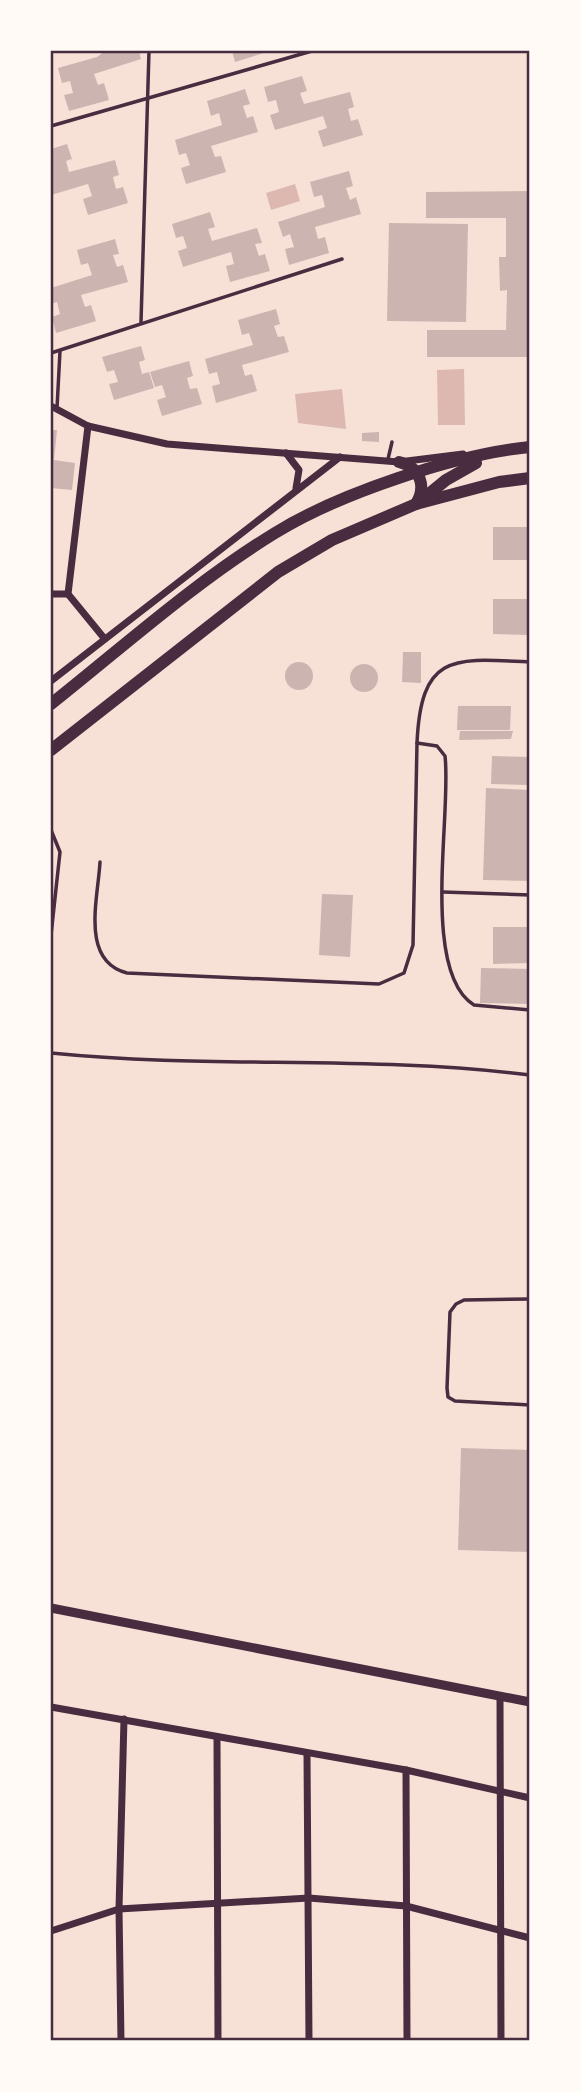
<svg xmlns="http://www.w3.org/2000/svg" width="581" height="2092" font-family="'Zilla Slab',serif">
	<rect width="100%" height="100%" fill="#f7e1d7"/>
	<g fill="#dcb8b0">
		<path d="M295,184L300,201L271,210L266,193Z"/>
		<path d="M464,369L465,425H438L437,370Z"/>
		<path d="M342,389L346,429L298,423L295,394Z"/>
	</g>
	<g fill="#ccb4b1">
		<path d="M105,51H139L141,59L94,74L98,85L104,83L109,100L69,111L64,95L73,93L70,81L62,83L58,68L97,57Z"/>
		<path d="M232,51H270L235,62Z"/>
		<path d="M302,76L307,91L300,93L304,104L350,92L354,107L348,109L351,121L358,119L363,135L323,147L318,131L327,128L323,116L275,130L270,115L279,112L276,100L268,102L264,87Z"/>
		<path d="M245,89L250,104L243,106L247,118L253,116L258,132L211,146L215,157L221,156L226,172L186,184L181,168L190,165L186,153L179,155L175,140L222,125L219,113L211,116L207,101Z"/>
		<path d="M67,144L72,159L66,161L69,172L115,160L119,175L113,177L116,189L123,187L128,203L88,215L83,199L92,196L88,184L51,195V149Z"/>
		<path d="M349,171L353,186L346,188L350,200L356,197L361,214L315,227L318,239L325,237L329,253L289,265L285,249L294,247L290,234L283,237L278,222L325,207L322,195L314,197L310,182Z"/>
		<path d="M530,191V357H427V330H506L507,290L500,291L499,257H506V218H426V192Z"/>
		<path d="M210,212L215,227L208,229L212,241L257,228L262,243L255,244L259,256L265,254L270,271L230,282L226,266L234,264L231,252L183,267L178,251L187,248L183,236L176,238L172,224Z"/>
		<path d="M389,223L468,224L466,322L387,321Z"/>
		<path d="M115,239L119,254L113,255L117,267L123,265L128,282L81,295L85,307L91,305L96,321L56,333L52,317L60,314L57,302L51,304V288L92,275L88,263L81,265L77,250Z"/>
		<path d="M276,309L280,324L274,326L278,337L284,336L289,352L242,365L245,376L252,374L257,391L216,403L212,386L220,384L217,372L209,374L205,359L253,345L249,333L242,335L238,320Z"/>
		<path d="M141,346L145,360L139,362L142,374L149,372L154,388L114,400L109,384L118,382L114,370L107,372L102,357Z"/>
		<path d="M189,361L193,376L187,378L190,389L197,388L202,404L162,416L157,400L166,397L162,385L155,387L150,372Z"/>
		<path d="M51,430H57L54,460L75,463L72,490L51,488Z"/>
		<path d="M379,432V442L362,441V433Z"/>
		<rect x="493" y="527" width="37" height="33"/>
		<path d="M493,599H530V635L493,634Z"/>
		<path d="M403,652H421V683L402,682Z"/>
		<circle cx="299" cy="676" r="14"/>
		<circle cx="364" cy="678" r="14"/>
		<path d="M458,706H511L510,730H457Z"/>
		<path d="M460,731H513L511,739L459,740Z"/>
		<path d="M492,756L530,757V785L491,784Z"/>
		<path d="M486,788L530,790V881L483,880Z"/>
		<path d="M322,894L353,895L350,957L319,955Z"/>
		<path d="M493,927H530V963L493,964Z"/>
		<path d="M481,968L530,969V1004L480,1003Z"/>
		<path d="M461,1448L530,1450V1552L458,1550Z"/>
	</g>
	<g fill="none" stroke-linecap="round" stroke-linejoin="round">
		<g stroke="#4a2c40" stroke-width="3.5">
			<path d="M51,126L312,51"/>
			<path d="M141,322L149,51"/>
			<path d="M51,353L342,259"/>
			<path d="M57,408L60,351"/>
			<path d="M388,459L392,442"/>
			<path d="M530,662C453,658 421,653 417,743L437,746L445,756C452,812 420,972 474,1005L530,1010"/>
			<path d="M51,830L60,852L51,935"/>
			<path d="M100,862C98,899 80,961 127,973L379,984L404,973L413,945L417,743"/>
			<path d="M443,892L530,895"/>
			<path d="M51,1053C210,1069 371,1055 530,1075"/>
			<path d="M530,1299L464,1300L456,1304L450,1312L447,1388L448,1397L455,1401L530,1405"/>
		</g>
		<g stroke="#4a2c40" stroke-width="7">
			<path d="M51,406L88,426L167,444L399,462L463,454"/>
			<path d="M88,426L68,594L104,638"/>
			<path d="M286,453L299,470L296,488"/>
			<path d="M51,594H68"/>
			<path d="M51,681L340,457"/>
			<path d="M500,1696L501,2041"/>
			<path d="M51,1707L406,1770L530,1798"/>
			<path d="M217,1737L218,2041"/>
			<path d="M307,1754L309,2041"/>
			<path d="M406,1770L407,2041"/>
			<path d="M51,1931L119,1909L309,1898L406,1906L530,1938"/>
			<path d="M121,2041L119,1909L124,1719"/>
		</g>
		<path stroke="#4a2c40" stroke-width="9" d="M51,1608L530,1702"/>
		<g stroke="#4a2c40" stroke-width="12">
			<path d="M399,462C420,467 427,486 416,504"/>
			<path d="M419,502L446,480L476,463"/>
			<path d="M51,704C124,646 195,582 275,533C338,494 456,454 530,447"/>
			<path d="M51,750L278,572L332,540L416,504L499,482L530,478"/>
		</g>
	</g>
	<rect width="581" height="2092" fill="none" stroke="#fffaf5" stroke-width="105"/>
	<rect x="52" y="52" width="476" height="1987" fill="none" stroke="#4a2c40" stroke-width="2.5"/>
</svg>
